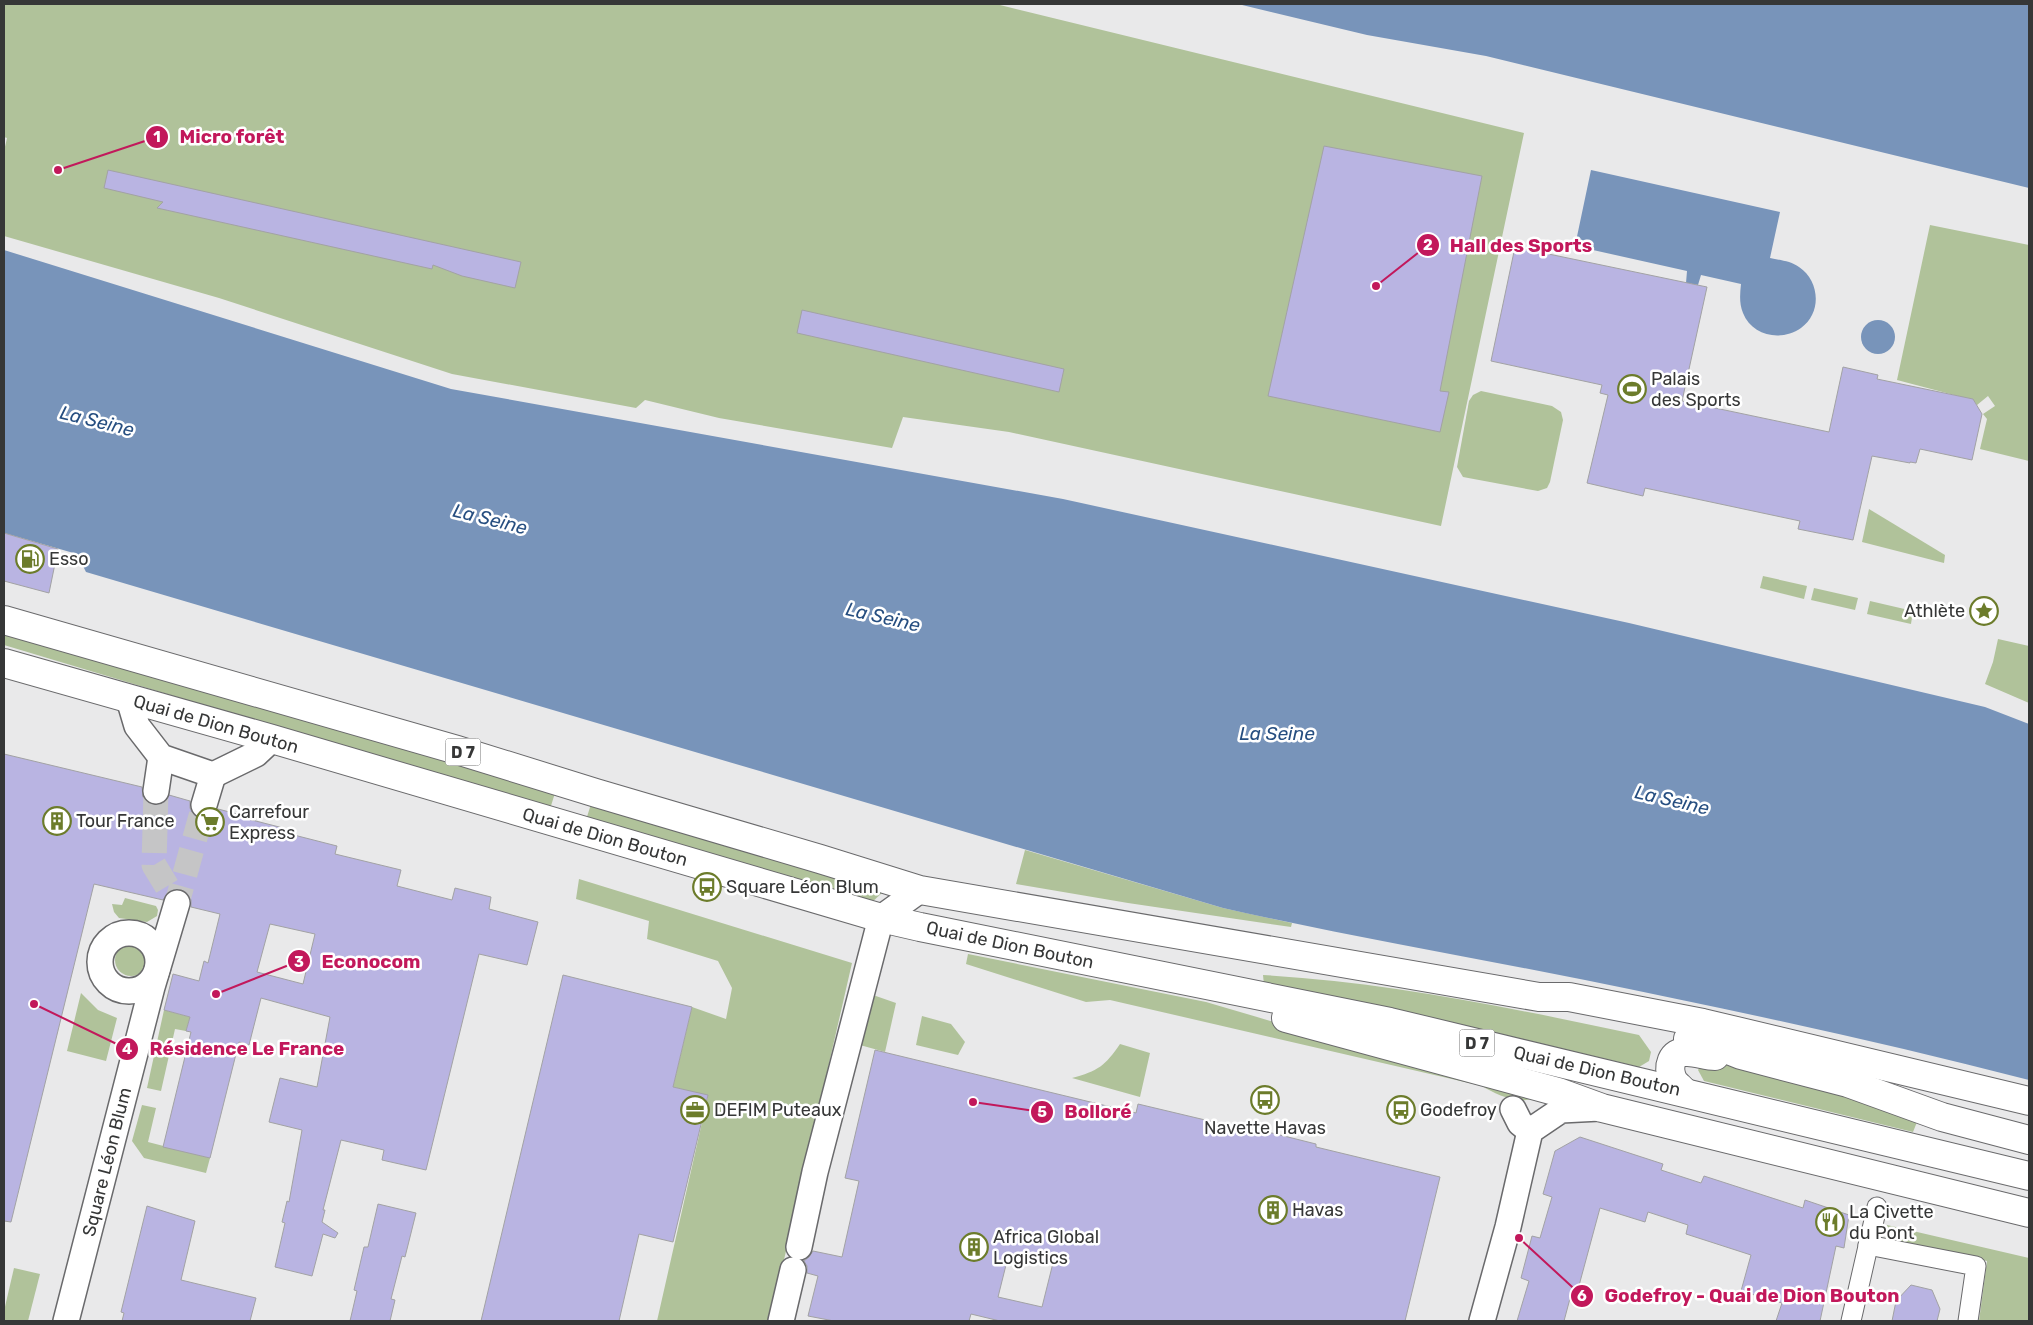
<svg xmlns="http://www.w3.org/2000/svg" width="2033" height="1325" font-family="Rubik,sans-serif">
	<rect width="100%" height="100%" fill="#e9e9ea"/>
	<g fill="#b0c29a">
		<path d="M4,4H996L1524,133L1441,526L1009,432L903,417L892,448L719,418L645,400L636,408L452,374L219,298L4,236V151L7,138L4,137Z"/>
		<path d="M1930,225L2029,245V461L1980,449L1987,419L1983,414L1995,406L1988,396L1977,405L1973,400L1897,380Z"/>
		<path d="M1481,391L1552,406L1561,412L1563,420L1550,482L1547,488L1538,491L1463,477L1457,467L1469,401L1473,395Z"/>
		<path d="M1869,509L1945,555L1944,563L1862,542Z"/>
		<path d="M1763,576L1807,586L1804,599L1760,588Z"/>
		<path d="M1814,588L1858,598L1855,610L1811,600Z"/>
		<path d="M1870,601L1913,611L1911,624L1867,614Z"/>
		<path d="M4,634L81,652L555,793L550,809L4,645Z"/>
		<path d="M1998,639L2029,646V703L1985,684L1993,662Z"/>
		<path d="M591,804L883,892L870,904L586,820Z"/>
		<path d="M1025,850L1223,908L1292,923L1291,927L1128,903L1016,884Z"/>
		<path d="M579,879L852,963L770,1321H657L708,1096L673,1087L674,1083L692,1007L726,1019L732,988L718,961L647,939L649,921L576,899Z"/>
		<path d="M125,898L156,906L158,910L157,916L147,922L119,918L114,912L112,904L122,905Z"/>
		<circle cx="131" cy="960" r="16"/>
		<path d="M968,954L1206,1002L1533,1098C1518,1105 1495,1094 1482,1086L1110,1000L1086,1002L966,964Z"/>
		<path d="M1263,975C1389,982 1516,1009 1639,1035L1651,1052L1649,1061L1639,1067L1426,1016L1264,985Z"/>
		<path d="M81,993L98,1010L117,1018L106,1061L67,1051Z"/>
		<path d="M873,995L896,1003L885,1052L860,1045Z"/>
		<path d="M164,1010L190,1017L186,1031L175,1029L161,1091L147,1088Z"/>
		<path d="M922,1016L951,1024L965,1042L958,1055L916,1045Z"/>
		<path d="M1120,1044L1150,1053L1140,1097L1072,1078C1098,1071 1105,1066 1120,1044Z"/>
		<path d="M1715,1062L1854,1097L1917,1122L1913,1132L1704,1081L1698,1070L1701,1065Z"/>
		<path d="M142,1105L156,1108L148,1142L210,1158L206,1173L144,1158L132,1141Z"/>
		<path d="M1887,1225L2029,1258V1321H1979L1987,1261L1885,1239Z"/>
		<path d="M14,1268L40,1274L28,1321H4V1311Z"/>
	</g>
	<g fill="#7894ba">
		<path d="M1238,4H2029V188L1486,56L1367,35Z"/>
		<path d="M1591,170L1780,212L1770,258C1779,260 1791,261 1799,267C1820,281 1822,313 1801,328C1781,342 1752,336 1743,313C1739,303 1740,294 1741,284L1701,275L1698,285L1686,283L1687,271L1575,246Z"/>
		<path d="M4,250L451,389L1063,499L1629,623L1985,707L2029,724V1080C1882,1042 1733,1010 1585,980C1464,956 1343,935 1223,908L86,572L77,554L4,533Z"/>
		<circle cx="1878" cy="337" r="17"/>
	</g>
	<g fill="#b9b4e2" stroke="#a2a2a4" fill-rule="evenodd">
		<path d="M1324,146L1482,176L1440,391L1449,392L1440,432L1268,396Z"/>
		<path d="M108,170L521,262L515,288L462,276L433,265L432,269L157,208L163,202L104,188Z"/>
		<path d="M1515,247L1707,287L1682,401L1829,432L1843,367L1878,375L1877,379L1973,399L1982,414L1972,460L1920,449L1916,463L1910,462V463L1872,456L1853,540L1798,529L1800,521L1645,488L1643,496L1587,483L1608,395L1600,393L1602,385L1491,361Z"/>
		<path d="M802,310L1064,369L1059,392L797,333Z"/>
		<path d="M4,533L58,549L49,593L4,581Z"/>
		<path d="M4,754L142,787L143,797L147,802L153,805L162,804L169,795L190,801V808L193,814L200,819H207L213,816L218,809L245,816L244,818L291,830L290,834L337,846L335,854L401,870L397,886L452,900L455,888L491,897L489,909L538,922L527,965L479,954L426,1170L382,1160L384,1150L341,1140L323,1210H325L322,1222L338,1233L335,1238L323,1234L312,1276L275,1267L285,1223L282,1222L287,1201L289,1202L302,1130L269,1122L280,1078L317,1087L330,1017L261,998L249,1045L239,1042L210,1158L163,1147L191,1032L186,1031L190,1017L164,1010L173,974L199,981L204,961L208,963L220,914L191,907V900L188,894L181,889H173L168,892L163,900L94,884L11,1222L4,1221ZM270,924L315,934L303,984L257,972Z"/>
		<path d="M563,975L692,1007L673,1087L708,1095L673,1242L639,1234L619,1321H481Z"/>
		<path d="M875,1050L1136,1113L1138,1104L1260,1133V1130L1316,1144V1147L1440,1177L1405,1321H1000L971,1314L969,1321H834L808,1316L818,1276L807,1273V1266L804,1261L809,1257L813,1251L842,1257L859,1181L845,1178ZM1009,1253L1053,1263L1042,1307L998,1297Z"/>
		<path d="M1580,1137L1663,1164L1661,1170L1701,1183L1704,1176L1803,1208L1805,1200L1849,1215L1844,1248L1836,1246L1820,1321H1776L1782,1303L1741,1291L1751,1255L1686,1234L1688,1225L1648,1212L1645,1222L1600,1208L1577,1293L1572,1291L1564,1321H1517L1529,1281L1521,1278L1532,1236L1540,1238L1552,1197L1543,1194L1555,1151Z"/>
		<path d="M378,1204L416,1213L405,1257L402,1256L391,1299L395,1300L390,1321H350L357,1291L354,1290L364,1247H368Z"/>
		<path d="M147,1206L195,1221L181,1280L256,1298L250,1321H122L124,1313L121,1312Z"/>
		<path d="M1911,1285L1932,1290L1940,1309L1937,1321H1892L1896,1301Z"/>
	</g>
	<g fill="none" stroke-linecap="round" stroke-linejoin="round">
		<path stroke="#c5c5c6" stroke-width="25" stroke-dasharray="25 12" stroke-linecap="butt" d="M156,791L154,865L177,903L204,805"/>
		<defs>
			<g id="pedestrian">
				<path d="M1868,1245L1976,1266L1968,1321"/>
				<path d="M1851,1321L1877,1207"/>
			</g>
			<g id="minor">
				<path d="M129,699L137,726L161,757L213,775L256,754L272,739"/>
				<path d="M156,791L161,757"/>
				<path d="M204,805L213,775"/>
				<circle cx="129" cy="962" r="29"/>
				<path d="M1513,1109L1520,1123L1530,1131"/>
				<path d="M799,1247L815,1172L881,918L920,890"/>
				<path d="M66,1321L152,987L177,903"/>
				<path d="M781,1321L793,1270"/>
				<path d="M1482,1321L1508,1227L1530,1131L1561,1110L1600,1108"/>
			</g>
			<g id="primary">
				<path d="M4,620L457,750L596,793L820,859L920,890L1539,997H1569L1703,1023L2029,1101"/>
				<path d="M4,663L272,739L881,918L920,927L1390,1022L2029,1176"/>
				<path d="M1286,1018L1558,1092L1602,1108L2029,1213"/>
				<path d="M1688,1039L1711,1043L1741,1055L1848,1083L1942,1117L2029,1140"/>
				<path d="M1684,1092C1681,1088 1675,1084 1673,1080C1667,1067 1671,1051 1687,1052C1697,1052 1706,1056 1715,1056"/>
			</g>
		</defs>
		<use href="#pedestrian" stroke="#6a6a6c" stroke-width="21"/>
		<use href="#minor" stroke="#6a6a6c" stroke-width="28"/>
		<use href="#primary" stroke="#6a6a6c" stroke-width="30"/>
		<use href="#pedestrian" stroke="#fff" stroke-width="19"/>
		<use href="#minor" stroke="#fff" stroke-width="25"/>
		<use href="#primary" stroke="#fff" stroke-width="28"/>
	</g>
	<defs>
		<symbol id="stadium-ring" viewBox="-11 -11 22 22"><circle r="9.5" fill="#fff" stroke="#6c7c2b" stroke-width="1.5"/><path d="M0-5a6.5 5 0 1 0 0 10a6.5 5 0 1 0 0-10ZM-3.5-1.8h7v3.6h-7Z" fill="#6c7c2b"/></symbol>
		<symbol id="fuel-ring" viewBox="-11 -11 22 22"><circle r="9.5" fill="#fff" stroke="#6c7c2b" stroke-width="1.5"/><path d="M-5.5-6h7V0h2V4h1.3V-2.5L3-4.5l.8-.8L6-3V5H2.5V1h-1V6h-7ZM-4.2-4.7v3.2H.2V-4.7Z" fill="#6c7c2b"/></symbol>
		<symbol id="sight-ring" viewBox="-11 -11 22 22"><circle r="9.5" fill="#fff" stroke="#6c7c2b" stroke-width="1.5"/><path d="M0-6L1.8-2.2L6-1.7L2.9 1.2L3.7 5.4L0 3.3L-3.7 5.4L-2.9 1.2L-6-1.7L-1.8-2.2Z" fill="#6c7c2b"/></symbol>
		<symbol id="building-ring" viewBox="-11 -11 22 22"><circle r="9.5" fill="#fff" stroke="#6c7c2b" stroke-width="1.5"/><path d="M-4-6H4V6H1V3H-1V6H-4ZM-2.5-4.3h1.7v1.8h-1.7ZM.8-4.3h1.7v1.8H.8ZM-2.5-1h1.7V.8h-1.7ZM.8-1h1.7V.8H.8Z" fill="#6c7c2b"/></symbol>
		<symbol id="supermarket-ring" viewBox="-11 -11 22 22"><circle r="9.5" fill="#fff" stroke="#6c7c2b" stroke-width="1.5"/><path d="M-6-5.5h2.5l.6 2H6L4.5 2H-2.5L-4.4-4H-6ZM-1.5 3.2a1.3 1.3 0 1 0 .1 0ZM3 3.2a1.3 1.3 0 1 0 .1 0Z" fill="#6c7c2b"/></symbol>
		<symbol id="bus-ring" viewBox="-11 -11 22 22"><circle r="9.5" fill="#fff" stroke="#6c7c2b" stroke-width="1.5"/><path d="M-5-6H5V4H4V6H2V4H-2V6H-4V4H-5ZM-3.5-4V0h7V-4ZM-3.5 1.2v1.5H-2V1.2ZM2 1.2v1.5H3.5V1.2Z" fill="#6c7c2b"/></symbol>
		<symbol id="office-ring" viewBox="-11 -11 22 22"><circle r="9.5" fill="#fff" stroke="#6c7c2b" stroke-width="1.5"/><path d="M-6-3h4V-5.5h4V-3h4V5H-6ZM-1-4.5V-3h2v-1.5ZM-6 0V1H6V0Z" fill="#6c7c2b"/></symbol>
		<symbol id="restaurant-ring" viewBox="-11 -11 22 22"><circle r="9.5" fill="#fff" stroke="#6c7c2b" stroke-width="1.5"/><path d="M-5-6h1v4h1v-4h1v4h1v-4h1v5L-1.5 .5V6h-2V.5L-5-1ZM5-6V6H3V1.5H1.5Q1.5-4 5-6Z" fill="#6c7c2b"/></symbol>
	</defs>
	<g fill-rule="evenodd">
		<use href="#stadium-ring" x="1616" y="373" width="32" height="32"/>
		<use href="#fuel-ring" x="14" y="543" width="32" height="32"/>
		<use href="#sight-ring" x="1968" y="595" width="32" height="32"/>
		<use href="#building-ring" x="41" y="805" width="32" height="32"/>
		<use href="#supermarket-ring" x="194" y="806" width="32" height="32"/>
		<use href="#bus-ring" x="691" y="871" width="32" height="32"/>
		<use href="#bus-ring" x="1249" y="1084" width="32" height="32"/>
		<use href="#office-ring" x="679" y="1094" width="32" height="32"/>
		<use href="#bus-ring" x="1385" y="1094" width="32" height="32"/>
		<use href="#building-ring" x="1257" y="1194" width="32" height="32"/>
		<use href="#restaurant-ring" x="1814" y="1206" width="32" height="32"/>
		<use href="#building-ring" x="958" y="1231" width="32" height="32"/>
	</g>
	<g text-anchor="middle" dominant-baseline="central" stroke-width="5" stroke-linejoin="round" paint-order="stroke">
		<g fill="#fff" stroke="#727373" stroke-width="1">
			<rect x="445.5" y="738.5" width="35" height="27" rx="4"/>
			<rect x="1459.5" y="1029.5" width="35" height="27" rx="4"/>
		</g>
		<g font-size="16" font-weight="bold" fill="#363737">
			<text x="463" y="752">D 7</text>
			<text x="1477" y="1043">D 7</text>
		</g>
		<g font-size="18" fill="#363737" stroke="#fff" text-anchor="start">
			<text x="1651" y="379">Palais<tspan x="1651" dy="21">des Sports</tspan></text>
			<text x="49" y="559">Esso</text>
			<text x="1965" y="611" text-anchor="end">Athlète</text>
			<text x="229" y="812">Carrefour<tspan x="229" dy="21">Express</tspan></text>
			<text x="76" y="821">Tour France</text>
			<text x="726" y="887">Square Léon Blum</text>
			<text x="714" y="1110">DEFIM Puteaux</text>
			<text x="1420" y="1110">Godefroy</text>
			<text x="1265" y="1128" text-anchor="middle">Navette Havas</text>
			<text x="1292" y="1210">Havas</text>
			<text x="1849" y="1212">La Civette<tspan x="1849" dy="21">du Pont</tspan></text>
			<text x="993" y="1237">Africa Global<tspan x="993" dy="21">Logistics</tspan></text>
		</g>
		<g font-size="18" fill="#363737" stroke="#fff">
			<text transform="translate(216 724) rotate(16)">Quai de Dion Bouton</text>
			<text transform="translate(605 837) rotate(16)">Quai de Dion Bouton</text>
			<text transform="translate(1010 945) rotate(12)">Quai de Dion Bouton</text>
			<text transform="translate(1597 1071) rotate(13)">Quai de Dion Bouton</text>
			<text transform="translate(107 1162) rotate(-76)">Square Léon Blum</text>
		</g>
		<g font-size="19" font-style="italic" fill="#264e80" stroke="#fff">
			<text transform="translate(97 421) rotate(14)">La Seine</text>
			<text transform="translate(490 519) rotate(14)">La Seine</text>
			<text transform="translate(883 617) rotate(13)">La Seine</text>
			<text x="1277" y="733">La Seine</text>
			<text transform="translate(1672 800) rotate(13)">La Seine</text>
		</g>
	</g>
	<path fill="none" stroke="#c2185b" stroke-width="2" d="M58 170L157 137M1376 286L1428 245M216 994L299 961M34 1004L127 1049M973 1102L1042 1112M1519 1238L1582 1296"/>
	<g fill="#c2185b" stroke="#fff" stroke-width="2">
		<circle cx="58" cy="170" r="5"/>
		<circle cx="1376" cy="286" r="5"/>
		<circle cx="216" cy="994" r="5"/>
		<circle cx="34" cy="1004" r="5"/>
		<circle cx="973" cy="1102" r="5"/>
		<circle cx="1519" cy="1238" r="5"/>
		<circle cx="157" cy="137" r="12"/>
		<circle cx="1428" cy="245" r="12"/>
		<circle cx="299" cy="961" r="12"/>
		<circle cx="127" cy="1049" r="12"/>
		<circle cx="1042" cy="1112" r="12"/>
		<circle cx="1582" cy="1296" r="12"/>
	</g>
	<g font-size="15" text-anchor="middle" font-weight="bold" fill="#fff">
		<text x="157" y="142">1</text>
		<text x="1428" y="250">2</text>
		<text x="299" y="967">3</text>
		<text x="127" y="1054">4</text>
		<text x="1042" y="1117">5</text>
		<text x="1582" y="1301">6</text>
	</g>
	<g font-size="19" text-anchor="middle" font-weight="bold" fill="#c2185b" stroke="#fff" stroke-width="5" stroke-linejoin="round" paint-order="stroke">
		<text x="232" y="143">Micro forêt</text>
		<text x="1521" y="252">Hall des Sports</text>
		<text x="371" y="968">Econocom</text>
		<text x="247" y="1055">Résidence Le France</text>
		<text x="1098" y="1118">Bolloré</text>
		<text x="1752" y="1302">Godefroy - Quai de Dion Bouton</text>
	</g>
	<rect width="2033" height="1325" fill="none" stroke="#363737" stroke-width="10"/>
</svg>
